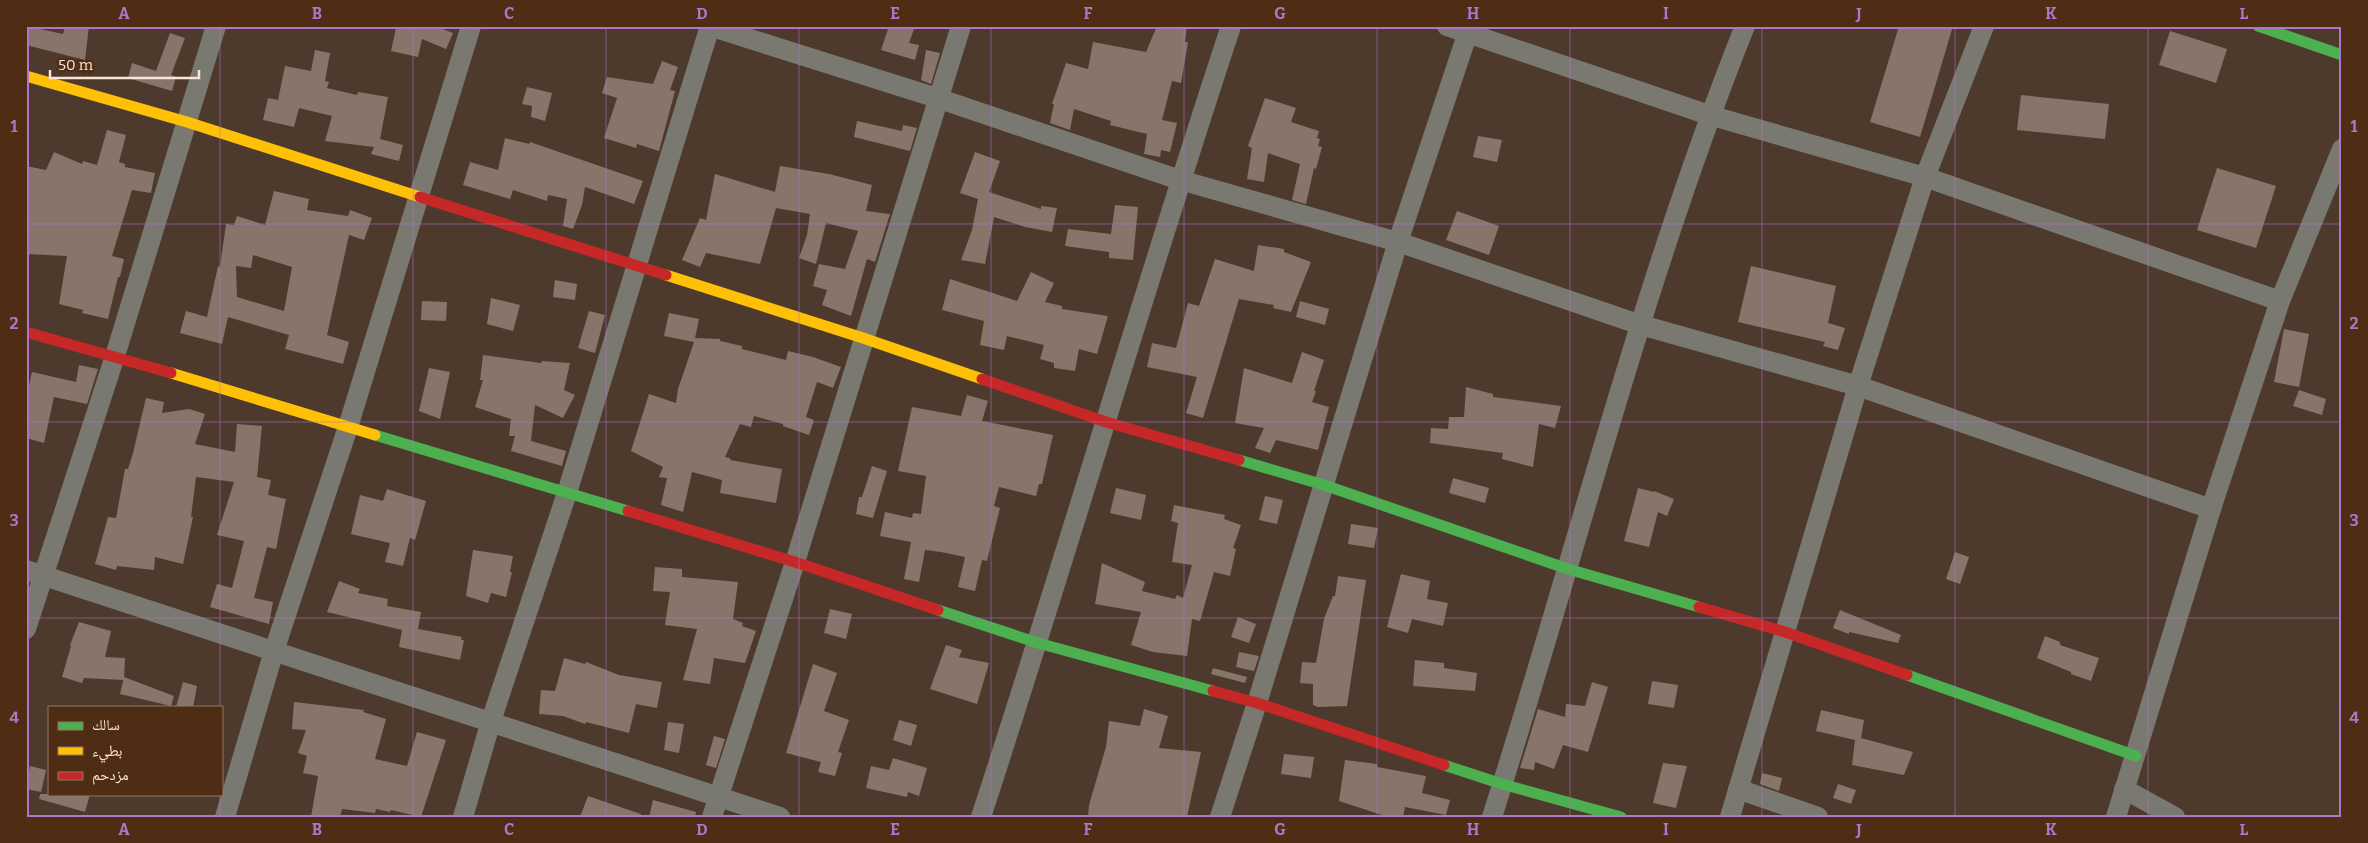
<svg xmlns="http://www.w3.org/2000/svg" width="2368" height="843" font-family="Bitter,'Noto Naskh Arabic',serif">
	<rect width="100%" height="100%" fill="#4d3a2c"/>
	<g fill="#87756c" fill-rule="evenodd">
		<path d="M26,26L63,34L65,26H89L85,60L26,45Z"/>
		<path d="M392,26H435L453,33L446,49L422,39L418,57L391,51L396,28Z"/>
		<path d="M889,26H915L909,43L919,45L915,60L881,50Z"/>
		<path d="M1157,26H1187L1185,42H1188L1181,83L1172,81L1162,120L1177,123L1170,152L1161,150L1160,157L1144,154L1147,134L1110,125L1111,121L1074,109L1070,130L1050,123L1054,104H1052L1066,63L1088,69L1093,42L1146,52Z"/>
		<path d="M1899,26H1953L1920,137L1870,122Z"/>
		<path d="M2170,31L2227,49L2216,83L2159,65Z"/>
		<path d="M170,33L185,38L171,75L176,77L172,91L128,78L132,63L156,71Z"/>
		<path d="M315,50L330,53L325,81L329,82L327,88L357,95L358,92L388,97L380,139L403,145L399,161L371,154L374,147L325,141L332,116L299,108L294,127L263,120L268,98L278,100L285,66L311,71Z"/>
		<path d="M926,50L940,53L931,84L921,80Z"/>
		<path d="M662,61L678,67L670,90L675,91L659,151L637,144L636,148L604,138L617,98L602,93L607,77L653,84Z"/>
		<path d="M527,87L552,93L545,121L531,117L532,106L522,104Z"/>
		<path d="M2021,95L2109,104L2105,139L2017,130Z"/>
		<path d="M1265,98L1296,108L1291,122L1319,131L1317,138L1320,139L1318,146L1322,147L1316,169L1314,168L1306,204L1292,200L1300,164L1268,153L1264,182L1247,179L1252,148L1248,146Z"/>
		<path d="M857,121L902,131L903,125L917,128L910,151L854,137Z"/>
		<path d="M107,130L126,135L119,162L125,164V167L155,173L151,193L132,190L112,256L124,259L120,277H118L108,319L82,313L83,310L59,304L67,256L26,254V166L46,170L54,152L82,164L83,161L97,165Z"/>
		<path d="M1478,136L1502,140L1497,162L1473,157Z"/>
		<path d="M505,138L529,144L530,142L643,181L634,204L585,187L582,205L573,229L563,226L567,199L548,195L547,201L513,190L510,199L463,185L470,162L498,170Z"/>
		<path d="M975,152L1000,161L989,192L1041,209V206L1057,208L1052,232L1025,227L994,217L985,264L961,260L972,230L978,199L960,193Z"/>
		<path d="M780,166L829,174L872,185L866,211L890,214L875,262L867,259L851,316L822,305L827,290L813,286L819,264L845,269L858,231L826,223L816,264L799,258L807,235L810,214L776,208L760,264L706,253L700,267L682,260L700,218L706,220L715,174L775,192Z"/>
		<path d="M2217,168L2276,186L2256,248L2197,230Z"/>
		<path d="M274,191L309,199L307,210L348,216L350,210L372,218L364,240L349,235L327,335L349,342L343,364L285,349L289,335L228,317L222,344L180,333L186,311L207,317L218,266L220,267L226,224L234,225L237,216L265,225ZM253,255L292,267L284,311L237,297L236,266L251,268Z"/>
		<path d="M1115,205L1138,207L1133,260L1109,258V252L1065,246L1068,229L1111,234Z"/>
		<path d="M1457,211L1499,226L1489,255L1446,240Z"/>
		<path d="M1258,245L1284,249V252L1311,262L1291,312L1273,308L1274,305L1239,299L1203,418L1186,413L1197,377L1147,367L1152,343L1176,348L1188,303L1199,306L1215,259L1254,271Z"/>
		<path d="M1751,266L1836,286L1828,323L1845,328L1838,350L1823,346L1825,342L1738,322Z"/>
		<path d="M1031,272L1054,283L1045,302L1062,306V309L1108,316L1097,354L1079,349L1075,371L1054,368V363L1040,359L1044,345L1007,336L1004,350L980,345L984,321L942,310L950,279L1017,301Z"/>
		<path d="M555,280L577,284L575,300L553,297Z"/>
		<path d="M491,298L520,305L513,331L487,324Z"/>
		<path d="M422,301L447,302L446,321L421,320Z"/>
		<path d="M1300,301L1329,309L1325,325L1296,317Z"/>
		<path d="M589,311L605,315L595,353L578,348Z"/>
		<path d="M669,313L699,319L695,338L720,339V341L742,346V349L786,360L788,351L813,357L841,367L833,388L817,382L806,417L814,420L809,435L783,426V424L754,416L751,427L740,424L725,457L730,458V460L782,469L776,503L720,493L722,480L692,472L683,512L661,505L667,478L659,477L663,467L631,451L649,394L676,403L678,389L694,342L664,336Z"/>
		<path d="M2284,329L2309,334L2299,387L2274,382Z"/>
		<path d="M1302,352L1324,360L1314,391H1316L1312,402L1329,407L1318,450L1276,440L1270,453L1255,448L1264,428L1235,423L1244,368L1292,383Z"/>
		<path d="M483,355L541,363L542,361L570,363L564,390L575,395L563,418L535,405L531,441L566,451L562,466L511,451L515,436H509L511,419L475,407L483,380H480Z"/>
		<path d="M79,365L98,369L87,404L54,397L44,443L26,438V399L32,372L76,382Z"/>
		<path d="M429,368L450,372L440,419L419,411Z"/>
		<path d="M1466,387L1493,394V397L1561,406L1555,428L1539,424L1533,467L1502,459L1503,453L1430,443L1431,428L1448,429L1449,417H1464Z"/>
		<path d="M2299,390L2326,399L2322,415L2293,406Z"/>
		<path d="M967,395L988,401L982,421L1053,435L1042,484H1039L1036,496L999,487L994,506L1000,508L987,561L982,560L975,591L958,587L965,557L941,552L925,550L919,582L904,579L911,542L880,536L885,512L912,518L913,513L921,514L926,476L898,471L912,407L961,416Z"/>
		<path d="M146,398L164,402L162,413L189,409L205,414L195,444L235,452L237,424L262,426L257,477L271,480L268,495L286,499L276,549L267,547L254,598L273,602L269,624L210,607L217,584L232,588L244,541L217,535L234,482L196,477L191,517H193L183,564L155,557L154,570L117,566L116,570L95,564L108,517L116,518L125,469H128L133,453Z"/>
		<path d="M872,466L887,471L873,518L856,514L859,497H862Z"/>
		<path d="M1453,478L1489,488L1485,503L1449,493Z"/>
		<path d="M1116,488L1146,495L1141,520L1110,513Z"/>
		<path d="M1638,488L1654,492V491L1674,499L1667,516L1658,512L1649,547L1624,541Z"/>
		<path d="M387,489L426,501L415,540L410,538L403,566L385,562L390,543L351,534L360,495L383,501Z"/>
		<path d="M1265,496L1283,500L1277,524L1259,520Z"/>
		<path d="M1174,505L1225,515L1224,519L1241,525L1233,548L1236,549L1230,576L1214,572L1200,621L1192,619L1187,656L1153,652L1131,645L1141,612L1095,604L1102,563L1145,582L1142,591L1175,599L1177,595L1183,598L1192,565L1172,562L1178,523L1171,521Z"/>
		<path d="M1351,524L1378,528L1374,548L1348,544Z"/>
		<path d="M473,550L513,556L510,572H512L506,597L491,593L488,603L466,596Z"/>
		<path d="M1955,552L1969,557L1960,584L1946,579Z"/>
		<path d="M655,567L682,569V577L738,582L733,619L743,623L742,626L756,631L745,663L714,658L710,684L683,680L697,629L665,625L670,592L653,591Z"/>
		<path d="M1401,574L1430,581L1427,599L1448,603L1443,626L1412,619L1408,633L1387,627Z"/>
		<path d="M1338,576L1366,580L1347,706L1318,707L1313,705V684L1300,683L1302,662L1316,663L1324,619L1333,596H1335Z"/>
		<path d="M339,581L360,589L358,593L388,599L387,606L421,612L418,629L462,637L461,640H464L460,660L399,647L402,630L327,612Z"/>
		<path d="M830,609L852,614L846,639L824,633Z"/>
		<path d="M1840,610L1901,635L1898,643L1849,632V634L1833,628Z"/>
		<path d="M1238,617L1256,624L1249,643L1231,637Z"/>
		<path d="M79,622L111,631L105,657L125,658L124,680L84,678L82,683L62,677L71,646L70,645Z"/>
		<path d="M2045,636L2060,642V645L2099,658L2091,681L2071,674V672L2037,658Z"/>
		<path d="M946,645L962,650L959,657L989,663L977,704L930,689Z"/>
		<path d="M1239,652L1259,656L1254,671L1236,667Z"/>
		<path d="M564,658L585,664L586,662L619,675L662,682L657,708L636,704L629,733L586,722L585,724L563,716L539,714L541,690L555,691Z"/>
		<path d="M1415,660L1444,663V668L1477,673L1475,691L1413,686Z"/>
		<path d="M813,664L837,673L824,711L849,720L838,752L842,753L835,776L818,772L821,762L786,753Z"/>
		<path d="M1213,668L1247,677L1245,683L1211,674Z"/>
		<path d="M124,677L174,696L171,706L120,694Z"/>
		<path d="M1652,681L1678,685L1674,708L1648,704Z"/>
		<path d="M183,682L197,686L193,707H176Z"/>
		<path d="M1592,682L1608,687L1588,752L1563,745L1554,769L1535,762L1534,770L1520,768L1538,709L1565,717L1566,704L1585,706Z"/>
		<path d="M294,702L364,710L363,712L386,719L375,759L407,766L417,732L446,740L421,817L391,810L390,812L376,809L375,813L342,809L340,817H311L318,776L303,773L307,756L298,753L306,730L292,729Z"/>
		<path d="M1144,709L1168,716L1159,748L1201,752L1187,817H1088L1089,805L1106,747L1109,721L1140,726Z"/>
		<path d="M1821,710L1864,720L1861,738L1913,752L1904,775L1852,765L1855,740L1816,731Z"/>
		<path d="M899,720L917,725L911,746L893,740Z"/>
		<path d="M668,722L684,724L679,753L664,750Z"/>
		<path d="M714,736L725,739L716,768L706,765Z"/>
		<path d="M1284,754L1314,757L1311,778L1281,774Z"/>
		<path d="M893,758L927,768L919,796L908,792L907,797L866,788L871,766L889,770Z"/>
		<path d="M1345,760L1377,764V767L1426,776L1422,793L1450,800L1446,815L1405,807L1403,817H1388L1339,801Z"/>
		<path d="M1663,763L1687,766L1676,808L1653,803Z"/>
		<path d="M30,766L46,770L41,792L26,789Z"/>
		<path d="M1762,773L1782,778L1779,791L1760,784Z"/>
		<path d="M1838,784L1856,790L1851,804L1833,798Z"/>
		<path d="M40,794H90L85,812L39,799Z"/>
		<path d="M588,796L641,814L640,817H580Z"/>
		<path d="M653,800L696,812L695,817H649Z"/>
	</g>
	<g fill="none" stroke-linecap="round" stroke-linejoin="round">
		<g stroke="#7a7971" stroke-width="20">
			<path d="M709,26L937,98L1180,180L1398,242L1641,325L1858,386L2211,509"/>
			<path d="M1447,26L1709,115L1925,177L2280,301"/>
			<path d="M26,570L780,817"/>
			<path d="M26,629L115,356L216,26"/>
			<path d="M1738,789L1818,817"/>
			<path d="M2124,789L2175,817"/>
			<path d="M225,817L274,651L348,427L471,26"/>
			<path d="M463,817L491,721L567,493L710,26"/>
			<path d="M712,817L795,562L961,26"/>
			<path d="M981,817C1067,554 1144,289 1231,26"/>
			<path d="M1220,817L1257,703L1398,242L1470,26"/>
			<path d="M1492,817C1576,554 1642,283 1745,26"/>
			<path d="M1730,817L1858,386L1925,177L1984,26"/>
			<path d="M2116,817L2211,509L2280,301L2342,149"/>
		</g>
		<g stroke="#4caf50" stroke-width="11">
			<path d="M2258,26L2342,55"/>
			<path d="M375,435L628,511"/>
			<path d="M1239,460L1324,485L1568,569L1699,607"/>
			<path d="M938,610L1038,643L1213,691"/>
			<path d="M1907,675L2136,756"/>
			<path d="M1444,765L1502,784L1621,817"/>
		</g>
		<g stroke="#ffc107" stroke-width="11">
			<path d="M26,76L187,122L420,197"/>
			<path d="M666,275L863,338L982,379"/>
			<path d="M171,373L375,435"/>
		</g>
		<g stroke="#c62828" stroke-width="11">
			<path d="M420,197L666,275"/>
			<path d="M26,332L171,373"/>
			<path d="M982,379L1106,422L1239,460"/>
			<path d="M628,511L795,562L938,610"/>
			<path d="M1699,607L1785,632L1907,675"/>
			<path d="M1213,691L1257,703L1444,765"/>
		</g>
	</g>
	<path fill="none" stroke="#ae76c9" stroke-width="1" stroke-opacity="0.55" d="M220,26V707M413,26V817M606,26V817M799,26V817M991,26V817M1184,26V817M1377,26V817M1570,26V817M1762,26V817M1955,26V817M2148,26V817M26,224H2342M26,422H2342M26,618H2342M220,794V817"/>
	<rect width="2368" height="843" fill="none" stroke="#4e2d14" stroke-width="55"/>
	<rect x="48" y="706" width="175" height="90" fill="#4e2d14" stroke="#937762"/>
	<rect x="58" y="722" width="25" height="8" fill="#4caf50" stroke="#937762"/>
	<text x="92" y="730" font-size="15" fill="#fbe5d7">سالك</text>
	<rect x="58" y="747" width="25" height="8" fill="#ffc107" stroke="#937762"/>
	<text x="92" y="756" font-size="15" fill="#fbe5d7">بطيء</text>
	<rect x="58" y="772" width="25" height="8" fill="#c62828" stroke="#937762"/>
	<text x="92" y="780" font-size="15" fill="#fbe5d7">مزدحم</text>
	<path d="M50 70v8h149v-8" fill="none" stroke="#fbe5d7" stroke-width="2.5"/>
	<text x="58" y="70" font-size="15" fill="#fbe5d7" stroke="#4e2d14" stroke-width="4" paint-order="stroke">50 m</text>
	<rect x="28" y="28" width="2312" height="788" fill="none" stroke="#ae76c9" stroke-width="2"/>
	<g font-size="16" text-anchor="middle" font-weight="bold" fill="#ae76c9">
		<text x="124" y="19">A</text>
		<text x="317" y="19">B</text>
		<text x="509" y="19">C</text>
		<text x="702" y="19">D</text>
		<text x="895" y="19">E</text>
		<text x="1088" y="19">F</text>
		<text x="1280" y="19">G</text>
		<text x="1473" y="19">H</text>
		<text x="1666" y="19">I</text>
		<text x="1859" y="19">J</text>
		<text x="2051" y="19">K</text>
		<text x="2244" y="19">L</text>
		<text x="14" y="132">1</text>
		<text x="2354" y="132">1</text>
		<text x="14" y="329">2</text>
		<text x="2354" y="329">2</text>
		<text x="14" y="526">3</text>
		<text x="2354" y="526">3</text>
		<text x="14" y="723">4</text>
		<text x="2354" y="723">4</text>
		<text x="124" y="835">A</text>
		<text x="317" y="835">B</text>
		<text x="509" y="835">C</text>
		<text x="702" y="835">D</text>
		<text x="895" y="835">E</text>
		<text x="1088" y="835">F</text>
		<text x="1280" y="835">G</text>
		<text x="1473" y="835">H</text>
		<text x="1666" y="835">I</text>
		<text x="1859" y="835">J</text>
		<text x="2051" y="835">K</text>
		<text x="2244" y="835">L</text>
	</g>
</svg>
